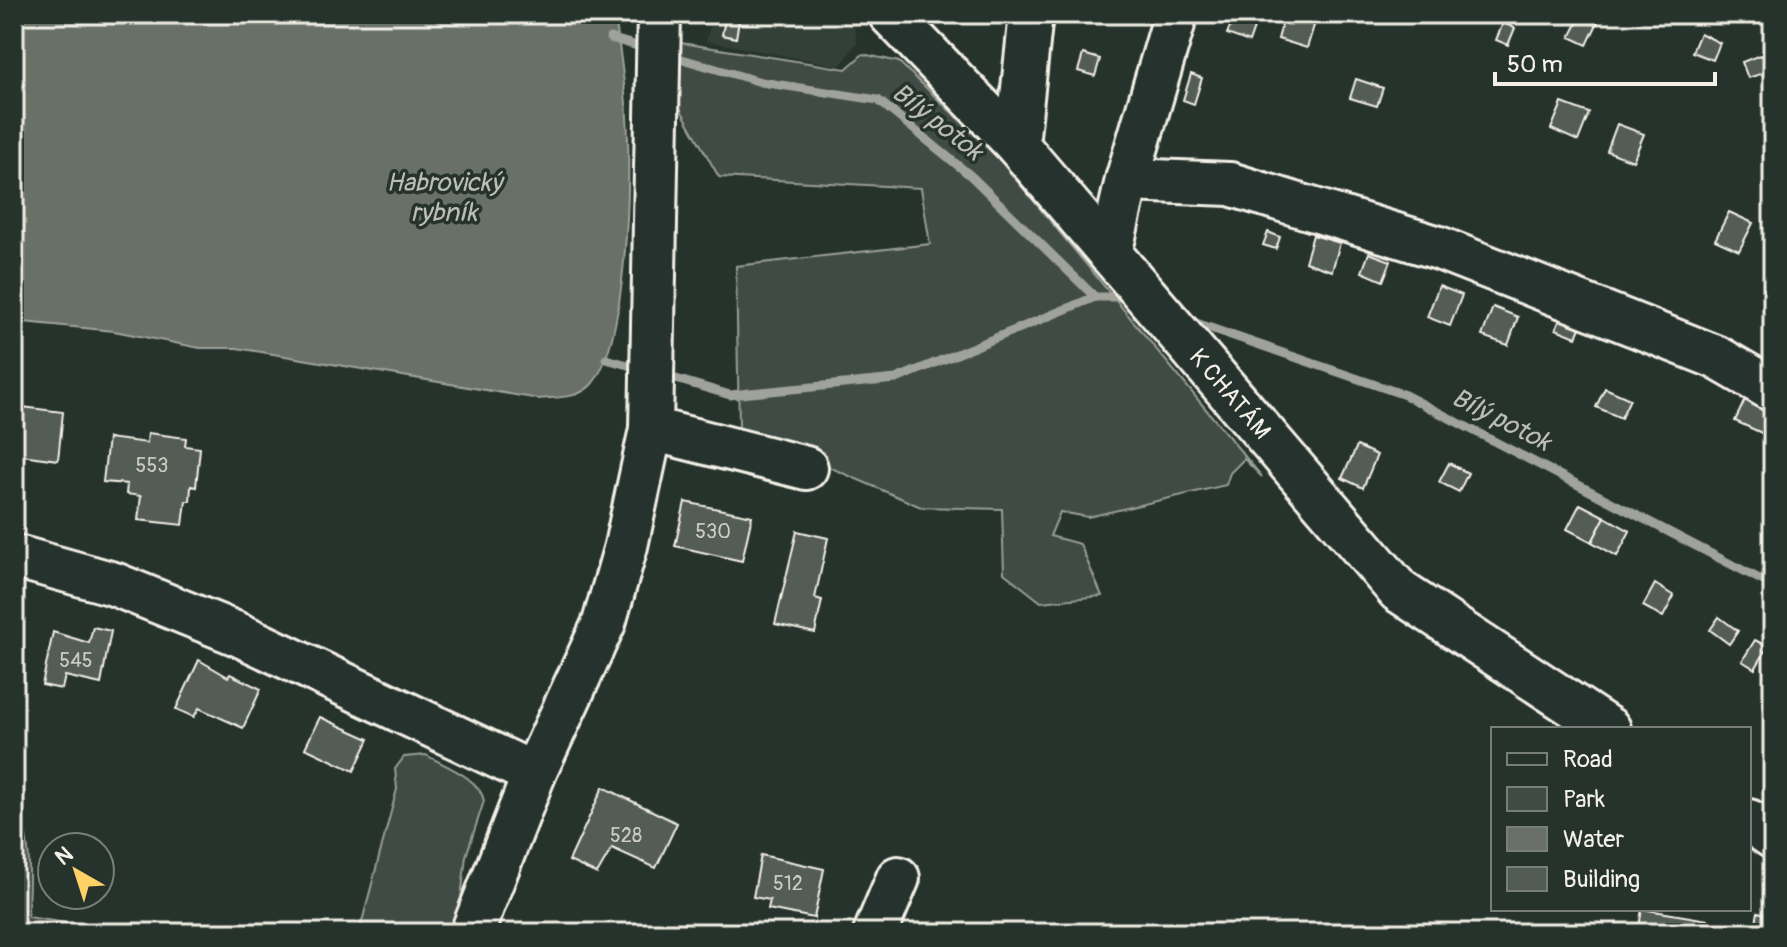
<svg xmlns="http://www.w3.org/2000/svg" width="1787" height="947" font-family="Pangolin,sans-serif">
	<rect width="100%" height="100%" fill="#26332d"/>
	<filter id="ink" filterUnits="userSpaceOnUse"><feTurbulence type="fractalNoise" baseFrequency=".0125" numOctaves="2"/><feDisplacementMap in="SourceGraphic" scale="16" xChannelSelector="R" yChannelSelector="G"/><feConvolveMatrix kernelMatrix="1 2 1 2 8 2 1 2 1" color-interpolation-filters="sRGB"/></filter>
	<g filter="url(#ink)">
		<path fill="#333f39" d="M713,14H852L857,43L840,66L706,41Z"/>
		<g fill="#414b45" stroke="#9a9e96" stroke-width="2">
			<path d="M675,42L846,69L863,54L899,62L994,153L1262,477L1244,459L1230,473L1226,485L1088,517L1060,512L1050,536L1080,544L1102,596L1041,602L1004,573L1002,509L921,507L739,428L736,266L930,244L921,188L719,177L673,96Z"/>
			<path d="M426,755C445,766 480,778 484,801L466,856L461,898L453,933H359L397,789L395,769L404,757Z"/>
			<path d="M14,809C35,838 28,882 28,917L127,933H14Z"/>
		</g>
		<path fill="#676f68" stroke="#9fa39b" stroke-width="2" d="M14,14H615C619,48 625,82 627,117C631,173 628,345 591,385C578,399 557,397 539,399L237,348H200L114,331L14,321Z"/>
		<g fill="none" stroke-linecap="round" stroke-linejoin="round">
			<g stroke="#9fa39b" stroke-width="9">
				<path d="M610,38L634,45"/>
				<path d="M682,59L761,82L878,100L971,176L1095,297H1122"/>
				<path d="M1196,323L1405,395L1773,586"/>
				<path d="M606,359L628,365"/>
				<path d="M676,379L730,395L896,379L1095,297"/>
			</g>
		</g>
		<g fill="#525c55" stroke="#f4f1e8" stroke-width="2">
			<path d="M726,14H740L736,38L722,35Z"/>
			<path d="M1285,14L1316,19L1307,48L1278,39Z"/>
			<path d="M1582,14L1598,22L1587,45L1570,37Z"/>
			<path d="M1234,17L1255,25L1249,42L1227,34Z"/>
			<path d="M1503,23L1515,28L1508,45L1496,40Z"/>
			<path d="M1700,33L1720,43L1713,60L1692,52Z"/>
			<path d="M1083,54L1100,59L1095,76L1078,71Z"/>
			<path d="M1760,55L1773,60V79L1760,74L1748,78L1742,62Z"/>
			<path d="M1191,74L1202,78L1194,104L1183,100Z"/>
			<path d="M1356,79L1383,88L1377,106L1350,98Z"/>
			<path d="M1562,103L1589,113L1578,141L1551,129Z"/>
			<path d="M1617,124L1644,134L1633,161L1607,151Z"/>
			<path d="M1729,212L1753,223L1739,251L1715,240Z"/>
			<path d="M1268,232L1280,237L1276,249L1263,245Z"/>
			<path d="M1313,235L1340,243L1332,271L1305,262Z"/>
			<path d="M1369,253L1391,261L1383,281L1362,272Z"/>
			<path d="M1439,286L1462,295L1450,326L1427,317Z"/>
			<path d="M1493,307L1518,317L1508,345L1482,336Z"/>
			<path d="M1560,319L1580,328L1576,337L1556,329Z"/>
			<path d="M1605,388L1630,399L1621,418L1596,407Z"/>
			<path d="M1748,393L1773,404L1764,434L1735,421Z"/>
			<path d="M14,406L63,412L58,460L14,454Z"/>
			<path d="M148,433L186,438L185,446L200,448L196,487L191,486L190,501H186L183,525L138,520L141,496L126,494L127,484L103,482L108,438L147,443Z"/>
			<path d="M1357,446L1377,455L1363,488L1342,478Z"/>
			<path d="M1449,463L1468,473L1459,492L1439,482Z"/>
			<path d="M685,502L752,516L742,561L675,546Z"/>
			<path d="M1580,504L1605,517L1592,542L1567,529Z"/>
			<path d="M1605,517L1630,531L1617,556L1592,542Z"/>
			<path d="M797,531L828,538L815,598L822,600L815,633L775,624Z"/>
			<path d="M1655,584L1674,596L1663,617L1643,606Z"/>
			<path d="M1719,617L1738,631L1729,644L1710,630Z"/>
			<path d="M93,627L111,631L101,684L65,676L62,689L42,685L53,632L89,643Z"/>
			<path d="M1755,640L1768,647L1755,669L1742,661Z"/>
			<path d="M199,660L228,677L230,674L261,689L243,728L199,708L194,717L176,709Z"/>
			<path d="M320,717L369,739L354,771L305,748Z"/>
			<path d="M603,787L677,823L656,868L612,848L597,874L569,861Z"/>
			<path d="M761,855L824,869L814,918L768,909L770,900L753,897Z"/>
			<path d="M1642,909L1708,920L1706,933H1638Z"/>
			<path d="M1758,912L1773,916V933H1754Z"/>
		</g>
		<g fill="none" stroke-linecap="round" stroke-linejoin="round">
			<defs>
				<g id="minor">
					<path d="M659,14L651,429L806,468"/>
					<path id="s1" d="M890,14L1017,145L1399,591L1609,729"/>
					<path d="M1017,145L1031,14"/>
					<path d="M1127,180L1230,184L1439,248L1716,357L1773,390"/>
					<path d="M1110,254L1127,180L1176,14"/>
					<path d="M14,556L114,584L240,635L534,774"/>
					<path d="M1749,821L1773,837"/>
					<path d="M472,933L534,774L604,623L626,546L651,429"/>
					<path d="M875,933L898,878"/>
				</g>
			</defs>
			<use href="#minor" stroke="#f4f1e8" stroke-width="48"/>
			<use href="#minor" stroke="#26332d" stroke-width="42"/>
		</g>
	</g>
	<g text-anchor="middle" dominant-baseline="central" stroke-width="7" stroke-linejoin="round" paint-order="stroke">
		<g font-size="20" fill="#ccccc3">
			<text x="152" y="465">553</text>
			<text x="713" y="531">530</text>
			<text x="76" y="660">545</text>
			<text x="626" y="835">528</text>
			<text x="788" y="883">512</text>
		</g>
		<g font-size="24" fill="#f4f1e8" stroke="#26332d">
			<text stroke="none"><textPath href="#s1" startOffset="510">K CHATÁM</textPath></text>
		</g>
		<g font-size="26" font-style="italic" fill="#bcbdb5" stroke="#26332d">
			<text transform="translate(937 122) rotate(38)">Bílý potok</text>
			<text x="444" y="183">Habrovický<tspan x="444" dy="30">rybník</tspan></text>
			<text transform="translate(1501 420) rotate(27)">Bílý potok</text>
		</g>
	</g>
	<rect width="1787" height="947" fill="none" stroke="#26332d" stroke-width="48"/>
	<rect x="24" y="24" width="1739" height="899" fill="none" stroke="#f4f1e8" stroke-width="3" filter="url(#ink)"/>
	<rect x="1491" y="727" width="260" height="184" fill="#26332d" stroke="#787f78" stroke-width="2"/>
	<rect x="1507" y="753" width="40" height="12" fill="#26332d" stroke="#787f78" stroke-width="2"/>
	<text x="1563" y="767" font-size="24" fill="#f4f1e8">Road</text>
	<rect x="1507" y="787" width="40" height="24" fill="#414b45" stroke="#787f78" stroke-width="2"/>
	<text x="1563" y="807" font-size="24" fill="#f4f1e8">Park</text>
	<rect x="1507" y="827" width="40" height="24" fill="#676f68" stroke="#787f78" stroke-width="2"/>
	<text x="1563" y="847" font-size="24" fill="#f4f1e8">Water</text>
	<rect x="1507" y="867" width="40" height="24" fill="#525c55" stroke="#787f78" stroke-width="2"/>
	<text x="1563" y="887" font-size="24" fill="#f4f1e8">Building</text>
	<g transform="translate(76 871) rotate(321)"><circle r="38" fill="#26332d" stroke="#787f78" stroke-width="2"/>
	<path d="M0-6L14 30L0 20L-14 30Z" fill="#ffd166"/>
	<text y="-12" font-size="22" font-weight="bold" text-anchor="middle" fill="#f4f1e8">N</text>
	</g>
	<path d="M1495 72v12h220v-12" fill="none" stroke="#f4f1e8" stroke-width="4"/>
	<text x="1507" y="72" font-size="24" fill="#f4f1e8" stroke="#26332d" stroke-width="6" paint-order="stroke">50 m</text>
</svg>
